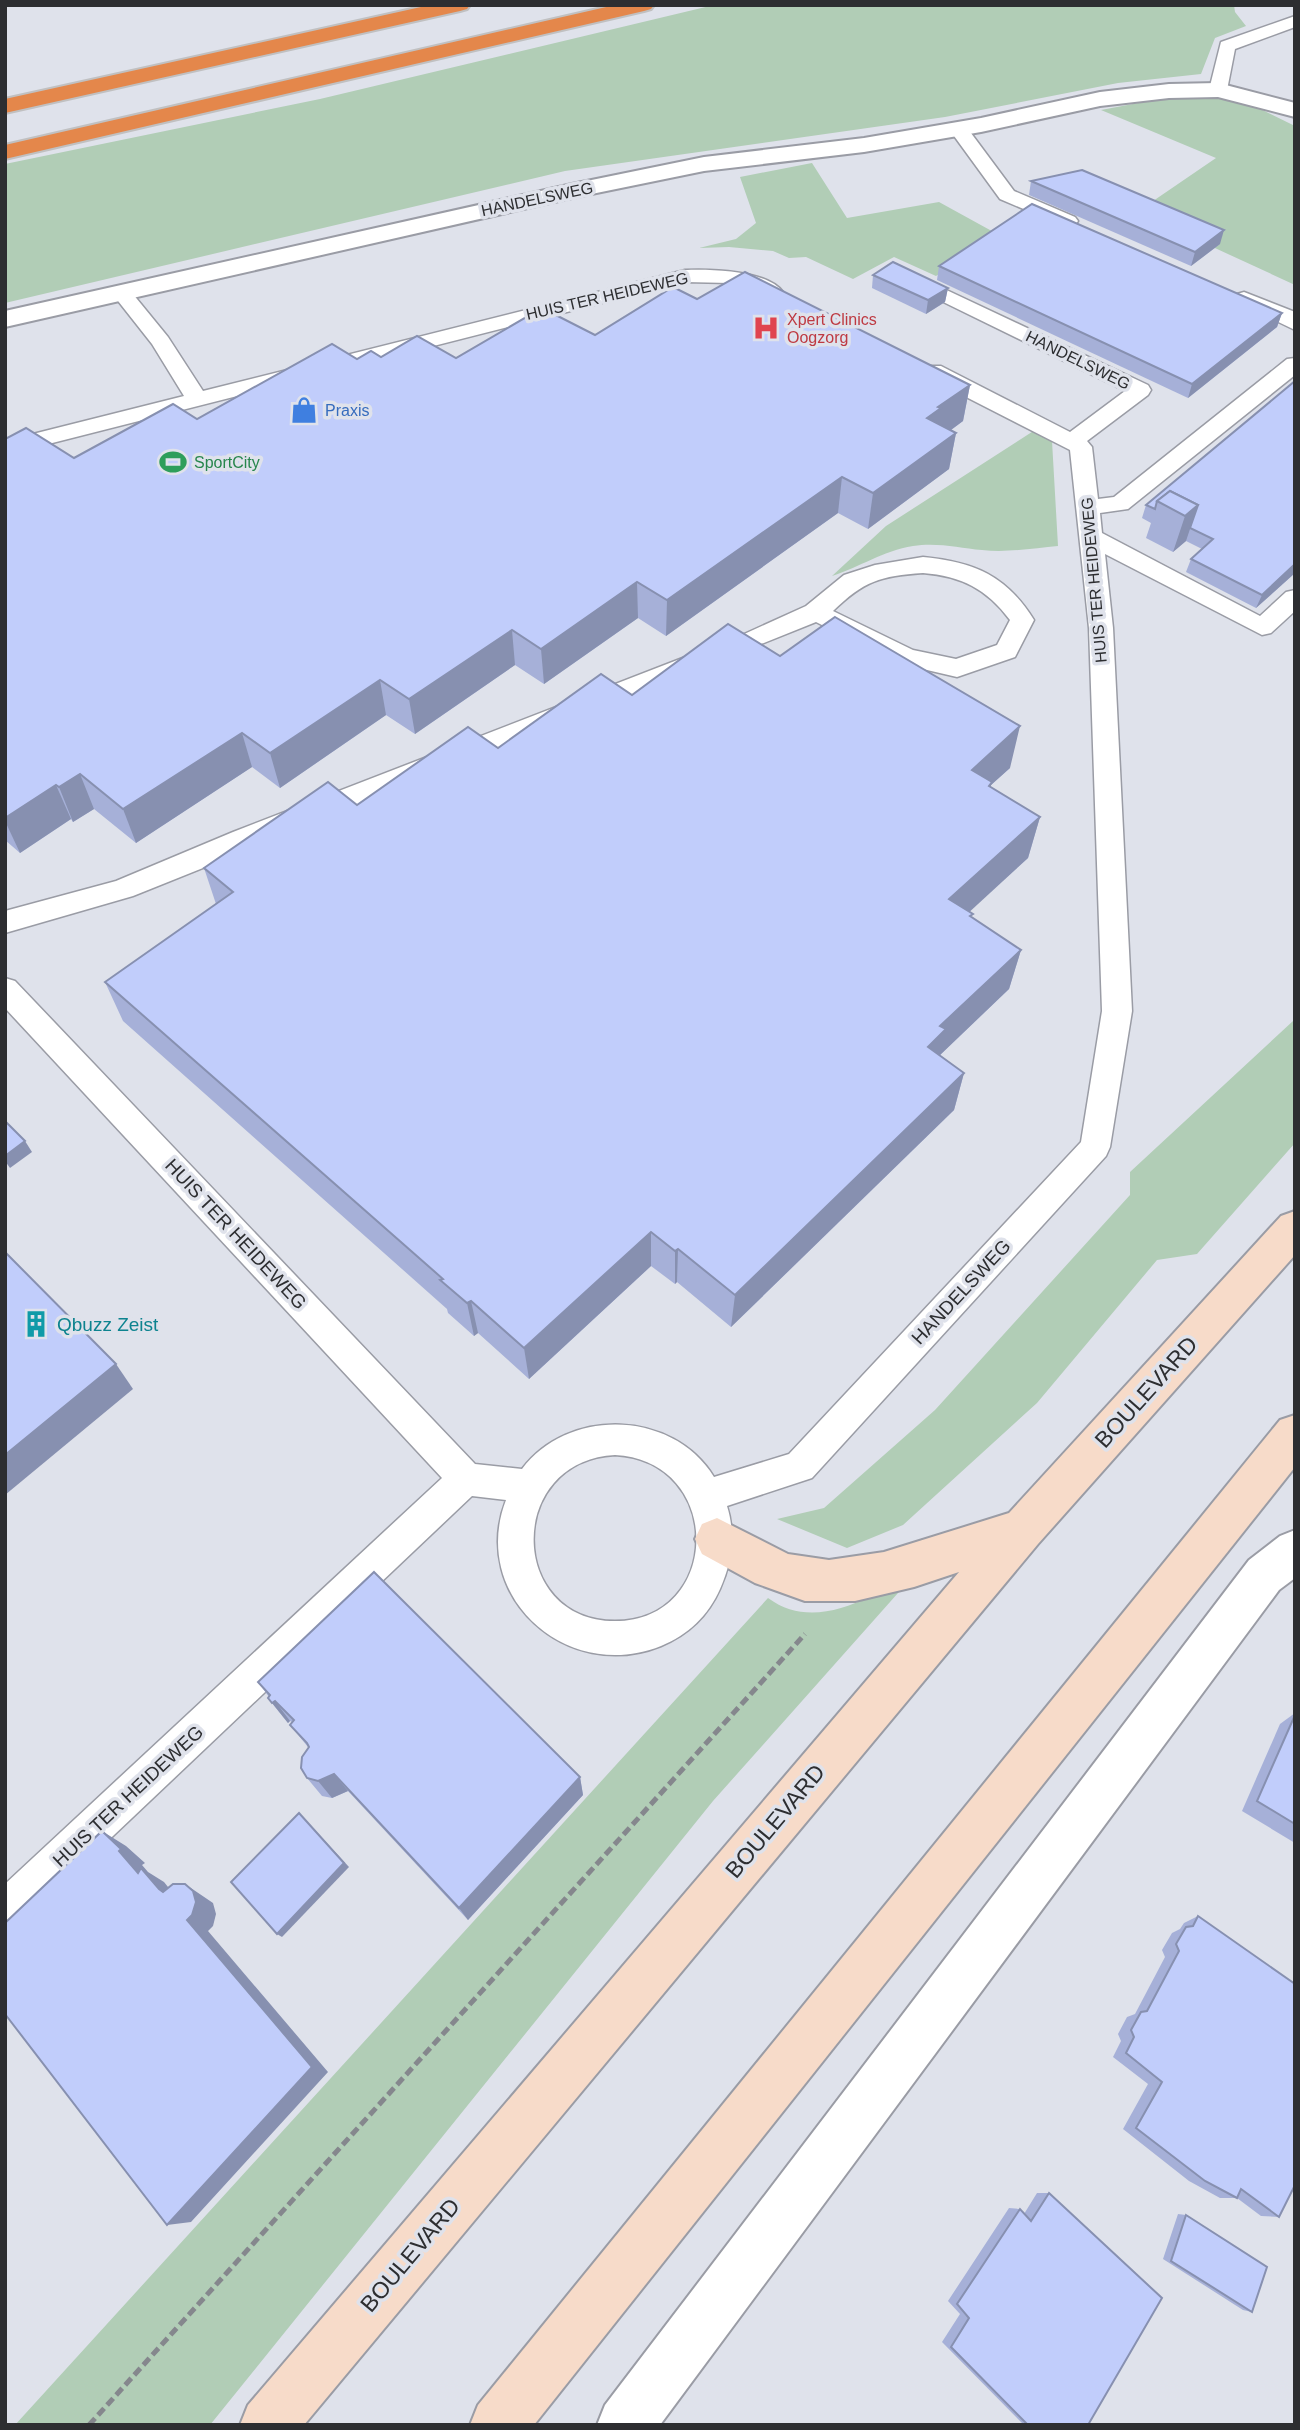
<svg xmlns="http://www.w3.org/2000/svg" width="1300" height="2430" font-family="Helvetica,sans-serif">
	<rect width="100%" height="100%" fill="#dfe2eb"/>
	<g fill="#b1cdb6">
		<path d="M714,5H1234L1235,12L1246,26L1215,38L1201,74L1118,83L945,117L565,171L5,303V164L320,99Z"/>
		<path d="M1232,95L1295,126V285L1137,212L1216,158L1101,110L1170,97Z"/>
		<path d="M812,163L847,218L939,202L999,235L936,276L894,257L853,279L806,257L789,258L773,251L729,247L699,248L736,239L756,223L740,177Z"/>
		<path d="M1035,430L1052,441L1058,546C1034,548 1007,553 982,550C959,548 937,542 913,546C883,551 860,567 832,576L886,526Z"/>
		<path d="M1295,997V1143L1197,1254L1157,1260L1037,1403L903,1525L847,1548L777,1519L824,1508L935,1410L1130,1195V1172L1293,1021Z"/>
		<path d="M922,1566L713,1801L210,2425H15L768,1598C818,1635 878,1593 922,1566Z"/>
	</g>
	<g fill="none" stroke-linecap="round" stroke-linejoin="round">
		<defs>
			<g id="service">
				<path d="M1295,16V27L1235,49L1227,90L1224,94H1212L1209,90L1221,42Z"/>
				<path d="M958,123L965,125L1014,191L1075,217L1078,221L1075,225H1061L1000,199L949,129Z"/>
				<path d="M685,270C710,269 767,270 783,292L780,296L773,298L730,283L685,282L5,455V441L184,396L152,344L111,292L114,288H128L168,337L203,391Z"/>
				<path d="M938,286L1148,385L1151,390L1148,395L1087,441L1092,447L1098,499L1114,497L1287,359L1295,358V375L1128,509L1100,513L1102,533L1260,616L1286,592L1295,590V611L1271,633L1262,635L1105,554L1113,628L1132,1011L1110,1147L1106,1156L812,1478L727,1506C736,1535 732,1562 720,1589C708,1616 688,1635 661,1646C567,1684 469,1596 506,1500L472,1496L19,1925L5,1931V1884L442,1478L5,1008V978L15,981L475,1464L522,1469C569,1407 673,1410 714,1477L789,1454L1081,1142L1102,1011L1089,628L1070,450L925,376L922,371L925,366H941L1070,432L1125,391L931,296L928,292L931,288ZM615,1455C725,1461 722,1621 615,1621C508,1621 505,1461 615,1455Z"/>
				<path d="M1244,292L1295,312V330L1237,302L1234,298L1237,294Z"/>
				<path d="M923,557C974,562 1006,575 1034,620L1015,657L957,677L897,663L816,622L133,896L5,933V911L116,881L233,832L742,635L806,606L844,575L875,565ZM923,573C961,576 987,589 1010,620L997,645L956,659L913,650L833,611C864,581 880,576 923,573Z"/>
			</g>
			<g id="minor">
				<path d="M1218,83L1295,103V117L1218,97L1169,98L1100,106L981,132L864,152L704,171L572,198L5,327V311L572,184L704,157L864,138L981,118L1100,92L1169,84Z"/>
				<path d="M1295,1530V1578L1279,1590L660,2425H597L605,2405L1249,1560L1280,1536Z"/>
			</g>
			<g id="secondary">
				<path d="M1295,1211V1255L1038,1544L304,2425H240L248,2405L959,1572L914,1587L855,1601H805L755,1583L702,1554L695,1539L702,1524L717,1518L788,1554L829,1560L884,1552L1009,1513L1281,1216Z"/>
				<path d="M1295,1415V1467L534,2425H470L478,2405L1280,1420Z"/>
			</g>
			<g id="motorway">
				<path d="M430,5H470L467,9L460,11L5,113V99Z"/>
				<path d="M615,5H654L651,9L644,11L5,159V145Z"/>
			</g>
		</defs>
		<use href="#service" stroke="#9a9ca5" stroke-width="3"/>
		<use href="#minor" stroke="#9a9ca5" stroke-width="4"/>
		<use href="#secondary" stroke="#9a9ca5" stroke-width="4"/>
		<use href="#motorway" stroke="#c0c0c1" stroke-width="4"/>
		<path stroke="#85878d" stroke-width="5" stroke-dasharray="9 4.5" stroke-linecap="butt" d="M89,2425L805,1634"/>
		<use href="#service" fill="#fff" fill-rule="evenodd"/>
		<use href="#minor" fill="#fff" fill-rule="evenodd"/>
		<use href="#secondary" fill="#f7dbc9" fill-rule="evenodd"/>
		<use href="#motorway" fill="#e4874b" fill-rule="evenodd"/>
	</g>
	<g fill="#a6b0d8">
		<path d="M1031,181L1220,244L1191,266L1029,195Z"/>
		<path d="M939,266L1282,313L1277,327L1188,398L937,280Z"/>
		<path d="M873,275L948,288L945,302L926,314L872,288Z"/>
		<path d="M697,299L970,385L963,421L951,430L956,433L949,469L868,529L838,513L666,636L638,618L544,684L515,665L415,734L386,715L280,788L252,767L136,843L94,809L73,822L71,819L20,853L5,840V439L74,458L197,419L357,359L381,357L456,358L595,335Z"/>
		<path d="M1295,381V573L1256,608L1186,572L1191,559L1202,549L1186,541L1173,552L1146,538L1151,523L1142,518L1146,505Z"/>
		<path d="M780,656L1010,768L991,785V787L1040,817L1028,858L969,911L972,918L1021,950L1009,989L940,1055L964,1073L954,1110L731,1327L677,1282L675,1284L651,1266L529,1379L478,1333L474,1336L448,1313L447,1309L123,1021L105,982L216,904L204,868L632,695Z"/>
		<path d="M258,1682L580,1777L583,1795L468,1920L348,1791L332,1798L322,1796L307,1778L308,1747L290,1725L292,1722L290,1721L288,1723L268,1698L269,1697Z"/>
		<path d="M1295,1713V1843L1242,1811L1280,1724Z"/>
		<path d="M1198,1916L1279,2217L1261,2216L1237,2198H1220L1189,2181L1123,2129L1148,2084L1113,2057L1121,2041L1118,2034L1127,2017L1135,2014L1165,1957L1162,1950L1172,1933L1180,1929L1184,1923Z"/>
		<path d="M1037,2193H1049L1088,2425H1024L942,2342L960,2314L948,2301L1009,2208L1020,2209L1024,2214Z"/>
		<path d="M1178,2214L1186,2215L1252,2312L1243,2310L1163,2259Z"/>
	</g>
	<g fill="#8790b0">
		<path d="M1224,230L1220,244L1191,266L1195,252Z"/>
		<path d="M948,288L945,302L926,314L928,300Z"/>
		<path d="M1282,313L1277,327L1188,398L1192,384Z"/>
		<path d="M970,385L963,421L936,441L927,418L938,407Z"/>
		<path d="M956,433L949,469L868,529L873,493Z"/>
		<path d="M842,477L838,513L666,636L667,600Z"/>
		<path d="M1198,505L1186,541L1173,552L1185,516Z"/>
		<path d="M1295,564V573L1256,608L1262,595Z"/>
		<path d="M637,582L638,618L544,684L541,649Z"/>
		<path d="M512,630L515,665L415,734L409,699Z"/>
		<path d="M380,680L386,715L280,788L270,753Z"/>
		<path d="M1020,726L1010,768L991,785L982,824L972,770Z"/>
		<path d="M242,733L252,767L136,843L123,809Z"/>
		<path d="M80,774L94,809L73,822L59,787Z"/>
		<path d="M56,785L71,819L20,853L5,821V818Z"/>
		<path d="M1040,817L1028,858L940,939L949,899Z"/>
		<path d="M1021,950L1009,989L939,1056L928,1047L940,1026Z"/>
		<path d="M964,1073L954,1110L731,1327L735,1295Z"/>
		<path d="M25,1141L32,1152L10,1168L5,1161V1156Z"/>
		<path d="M651,1232V1266L529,1379L524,1348Z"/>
		<path d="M678,1249L677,1282L675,1284V1251Z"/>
		<path d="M471,1301L478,1333L474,1336L467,1303Z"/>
		<path d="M116,1364L133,1389L5,1495V1455Z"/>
		<path d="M275,1701L290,1721L288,1723L272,1703Z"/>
		<path d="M334,1774L348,1791L332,1798L318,1781Z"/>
		<path d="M580,1777L583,1795L468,1920L459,1908Z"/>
		<path d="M299,1813L349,1867L282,1937L277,1934Z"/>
		<path d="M102,1831L126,1846L145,1863L142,1865L148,1872L164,1882L180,1902L159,1889L138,1873Z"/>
		<path d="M185,1884L213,1903L216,1914L213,1926L208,1931L328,2072L191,2222L167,2225L187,1920Z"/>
	</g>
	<g fill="#c1cdfb" stroke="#8790b0" stroke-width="2">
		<path d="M1082,170L1224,230L1195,252L1031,181Z"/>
		<path d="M1032,204L1282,313L1192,384L939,266Z"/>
		<path d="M893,262L948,288L928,300L873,275Z"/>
		<path d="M745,272L970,385L938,407L941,408L927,418L956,433L873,493L842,477L667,600L637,582L541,649L512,630L409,699L380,680L270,753L242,733L123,809L80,774L59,787L56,785L5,818V439L26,428L74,458L173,404L197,419L332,344L357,359L371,351L381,357L417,336L456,358L542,308L595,335L673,287L697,299Z"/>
		<path d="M1295,381V564L1262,595L1191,559L1213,539L1190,528L1198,505L1170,491L1157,501L1155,509L1146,505Z"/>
		<path d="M1170,491L1198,505L1185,516L1157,501Z"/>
		<path d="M835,617L1020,726L972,770L992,782L989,786L1040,817L949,899L973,914L970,916L1021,950L940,1026L946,1029L928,1047L964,1073L735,1295L678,1249L675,1251L651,1232L524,1348L471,1301L467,1303L440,1280L443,1279L105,982L233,892L204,868L328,782L357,805L468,727L498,748L601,674L632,695L728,624L780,656Z"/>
		<path d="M5,1121L25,1141L5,1156Z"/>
		<path d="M5,1252L116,1364L5,1455Z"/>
		<path d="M374,1572L580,1777L459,1908L334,1774L318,1781L307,1778L301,1768L302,1757L309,1747L307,1743L290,1725L294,1720L275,1701L272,1703L268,1698L270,1695L258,1682Z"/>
		<path d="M1295,1715V1824L1257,1801Z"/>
		<path d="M299,1813L344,1863L277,1934L231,1882Z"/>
		<path d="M102,1831L121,1849L119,1851L138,1873L141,1868L159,1889L163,1892L173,1884H185L193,1891L196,1902L192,1915L187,1920L312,2067L167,2225L5,2014V1923Z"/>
		<path d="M1198,1916L1295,1984V2185L1279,2217L1241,2189L1237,2198L1205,2181L1136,2128L1162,2082L1126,2053L1134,2037L1131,2030L1141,2012L1147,2011L1179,1951L1176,1944L1186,1927L1193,1926Z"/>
		<path d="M1049,2193L1162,2298L1088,2425H1028L951,2347L969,2318L957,2304L1020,2209L1031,2221Z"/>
		<path d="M1186,2215L1267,2267L1252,2312L1171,2261Z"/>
	</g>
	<defs>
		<symbol id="hospital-bare" viewBox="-9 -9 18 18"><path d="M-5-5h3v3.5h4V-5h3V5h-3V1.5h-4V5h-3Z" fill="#e0444e" stroke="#dfe2eb" stroke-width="2.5" paint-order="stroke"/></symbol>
		<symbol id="shop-bare" viewBox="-9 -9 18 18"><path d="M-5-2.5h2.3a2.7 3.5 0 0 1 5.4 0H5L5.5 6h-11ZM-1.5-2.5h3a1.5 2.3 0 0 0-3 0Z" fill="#3f7fe0" stroke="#dfe2eb" stroke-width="2.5" paint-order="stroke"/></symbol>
		<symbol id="stadium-bare" viewBox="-9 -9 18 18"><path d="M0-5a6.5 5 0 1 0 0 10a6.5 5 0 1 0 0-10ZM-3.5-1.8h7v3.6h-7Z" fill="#2e9e5b" stroke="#dfe2eb" stroke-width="2.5" paint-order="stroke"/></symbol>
		<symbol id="building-bare" viewBox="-9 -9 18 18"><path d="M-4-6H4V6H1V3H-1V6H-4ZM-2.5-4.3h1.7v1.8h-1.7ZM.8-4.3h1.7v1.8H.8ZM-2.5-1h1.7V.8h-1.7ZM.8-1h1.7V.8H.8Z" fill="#0f9aa8" stroke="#dfe2eb" stroke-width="2.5" paint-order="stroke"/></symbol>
	</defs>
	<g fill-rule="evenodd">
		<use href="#hospital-bare" x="747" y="309" width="38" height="38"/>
		<use href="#shop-bare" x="285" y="391" width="38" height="38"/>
		<use href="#stadium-bare" x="154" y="443" width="38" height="38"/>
		<use href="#building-bare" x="17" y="1305" width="38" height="38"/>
	</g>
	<g text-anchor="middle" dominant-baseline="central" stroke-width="7" stroke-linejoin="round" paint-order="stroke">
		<g font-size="16" fill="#2d2e31" stroke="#dfe2eb">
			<text transform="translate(537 199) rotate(-12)">HANDELSWEG</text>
			<text transform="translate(607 296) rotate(-13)">HUIS TER HEIDEWEG</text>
			<text transform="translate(1078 360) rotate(26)">HANDELSWEG</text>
			<text transform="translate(1094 580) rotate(-95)">HUIS TER HEIDEWEG</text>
		</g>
		<g font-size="16" fill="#be3a42" stroke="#dfe2eb" text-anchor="start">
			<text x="787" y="319">Xpert Clinics<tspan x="787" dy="18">Oogzorg</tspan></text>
		</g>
		<g font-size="16" fill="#366cbe" stroke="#dfe2eb" text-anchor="start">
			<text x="325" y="410">Praxis</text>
		</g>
		<g font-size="16" fill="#27864d" stroke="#dfe2eb" text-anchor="start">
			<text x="194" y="462">SportCity</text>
		</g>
		<g font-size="19" fill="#2d2e31" stroke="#dfe2eb">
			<text transform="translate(236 1234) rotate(47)">HUIS TER HEIDEWEG</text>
			<text transform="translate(961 1292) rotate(-47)">HANDELSWEG</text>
			<text transform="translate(128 1796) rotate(-43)">HUIS TER HEIDEWEG</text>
		</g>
		<g font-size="19" fill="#0d838f" stroke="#dfe2eb" text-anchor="start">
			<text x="57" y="1324">Qbuzz Zeist</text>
		</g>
		<g font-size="23" fill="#2d2e31" stroke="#dfe2eb">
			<text transform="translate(1146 1392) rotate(-48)">BOULEVARD</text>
			<text transform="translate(775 1821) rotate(-50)">BOULEVARD</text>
			<text transform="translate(410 2255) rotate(-50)">BOULEVARD</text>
		</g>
	</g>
	<rect width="1300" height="2430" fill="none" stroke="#2d2e31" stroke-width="14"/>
</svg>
